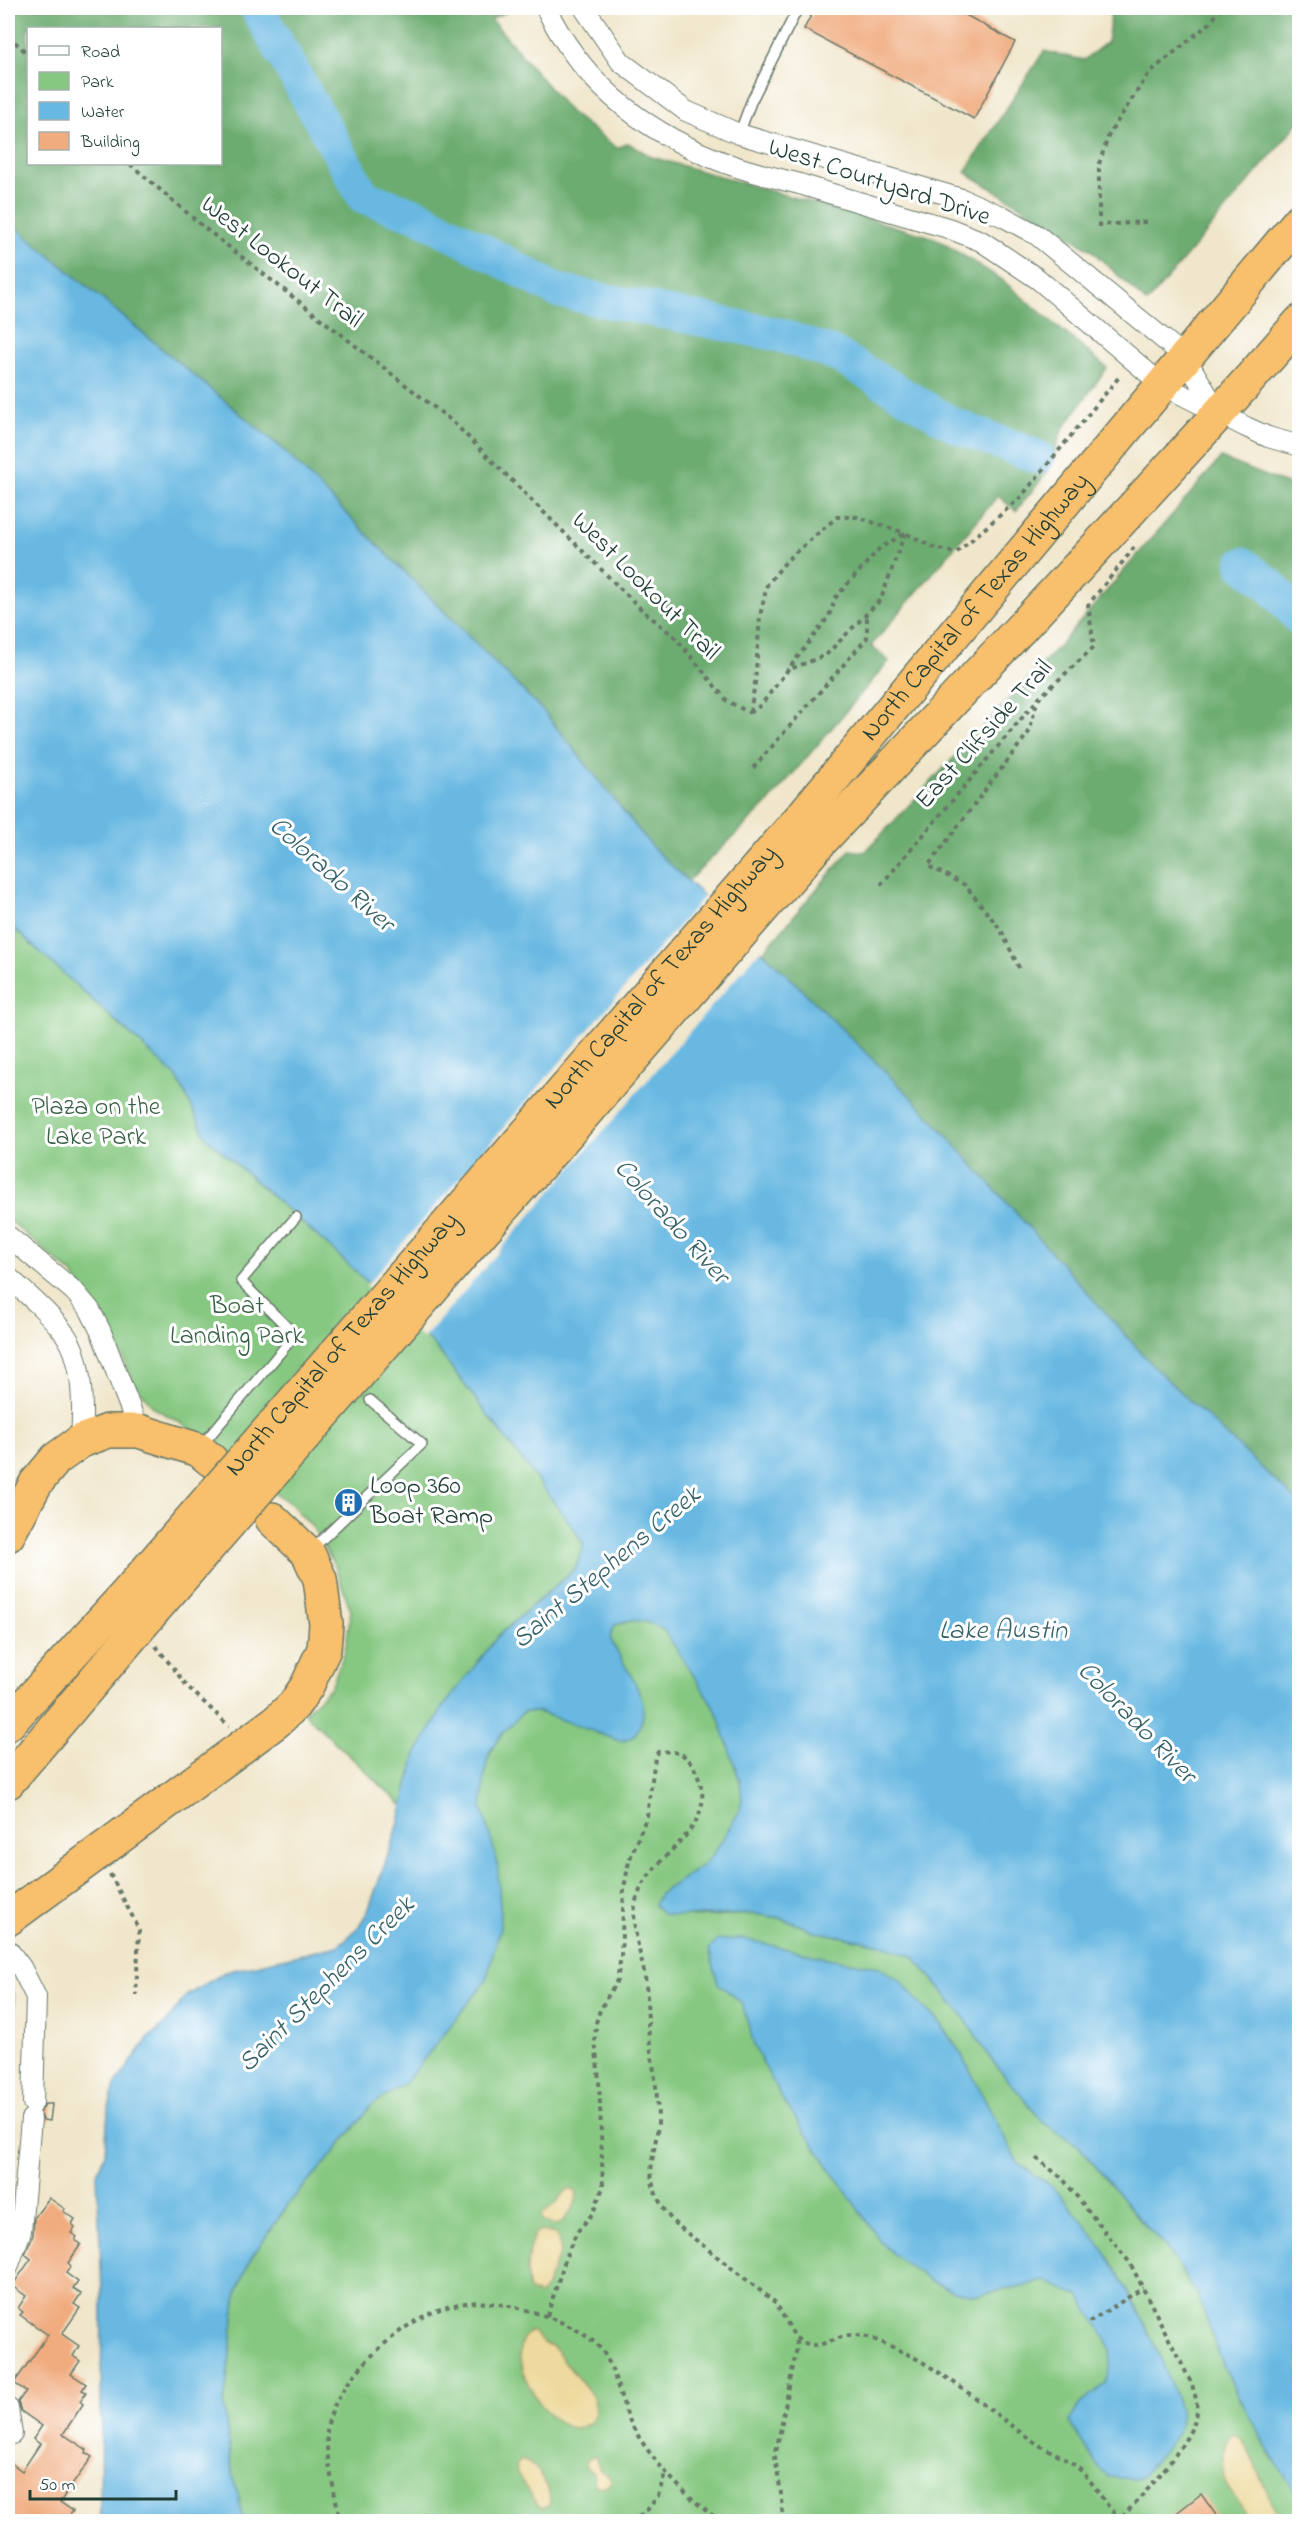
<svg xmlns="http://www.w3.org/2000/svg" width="1307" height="2529" font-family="'Indie Flower',sans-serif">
	<rect width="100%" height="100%" fill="#fff"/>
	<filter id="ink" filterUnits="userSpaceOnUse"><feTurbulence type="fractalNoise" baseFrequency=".0167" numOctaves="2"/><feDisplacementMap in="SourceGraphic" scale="12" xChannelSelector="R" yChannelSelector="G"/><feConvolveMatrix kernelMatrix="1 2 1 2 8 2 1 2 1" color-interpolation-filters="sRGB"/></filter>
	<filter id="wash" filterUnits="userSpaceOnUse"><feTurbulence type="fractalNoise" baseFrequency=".008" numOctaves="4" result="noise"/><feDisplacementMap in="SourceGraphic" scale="24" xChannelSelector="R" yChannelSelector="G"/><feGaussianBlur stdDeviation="1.35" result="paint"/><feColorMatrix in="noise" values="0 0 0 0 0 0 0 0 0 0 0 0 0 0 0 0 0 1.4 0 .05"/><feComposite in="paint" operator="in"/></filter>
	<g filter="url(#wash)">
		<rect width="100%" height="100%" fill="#f0e6cb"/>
		<g fill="#86c881" stroke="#52825a" stroke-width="1.5">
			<path d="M8,923L177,1077L207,1138L334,1251L436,1347L573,1527L584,1545L576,1567L498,1636L408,1787L403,1806L304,1713L331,1687L345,1651L351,1611L335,1566L313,1528L292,1505L184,1425L154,1408L133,1381L109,1325L73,1275L8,1219Z"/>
			<path d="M636,1620L654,1624L665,1631L717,1710L740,1781L742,1799L739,1812L714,1853L703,1865L660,1894L692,1917L755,1914L781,1918L815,1931L886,1946L913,1956L962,2014L990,2058L1043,2122L1079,2146L1141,2221L1165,2246L1198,2295L1224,2368L1261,2438L1300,2499L1299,2522H244L231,2464L224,2406L237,2291L251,2258L289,2203L328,2160L372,2105L405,2083L480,1809C483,1775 484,1754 507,1727C511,1722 517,1714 524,1712C542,1708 597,1733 617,1740L625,1741L613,1647L610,1637L615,1625Z"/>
		</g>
		<g fill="#6cac6f" stroke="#467452" stroke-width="1.5" fill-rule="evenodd">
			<path d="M8,8H515L491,19L570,112L617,148L628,143L652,157L935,238L1001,279L1107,368L1062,430L1049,470L1016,511L998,496L871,646L889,661L768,803L688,881L653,848L544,712L279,446L8,221ZM28,28H220V164H28Z"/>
			<path d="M1094,8H1299V122L1147,303L1090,249L965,172L1044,51L1084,60L1107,42L1111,15Z"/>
			<path d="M1221,458L1299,489V1503L1154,1367L921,1107L763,952L850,850L865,852L1059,646Z"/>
			<path d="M8,1984L14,1994L13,2086L8,2091Z"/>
		</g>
		<g fill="#eeda9e" stroke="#868c69" stroke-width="1.5">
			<path d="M567,2190H574L577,2194C576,2206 566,2223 554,2225L542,2221L541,2214L555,2204Z"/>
			<path d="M540,2231L556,2234L559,2239L560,2252L544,2291L539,2295L529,2291C525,2274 527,2249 535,2233Z"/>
			<path d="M530,2331H533L543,2343L552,2346L593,2397L596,2409L591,2422C586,2425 580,2429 574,2428C545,2426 499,2352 530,2331Z"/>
			<path d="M1233,2434L1241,2438L1246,2446L1281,2521H1248C1237,2487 1217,2497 1225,2451C1226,2444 1227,2438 1233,2434Z"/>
			<path d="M595,2456L600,2470L610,2477L611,2482C606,2487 601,2488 595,2485L593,2473L585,2467L588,2459Z"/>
			<path d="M521,2460C537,2464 554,2490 549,2506L542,2508C536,2505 516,2474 515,2466Z"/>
		</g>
		<g fill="#67b8e2" stroke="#437a8b" stroke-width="1.5">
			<path d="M8,221L279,446L544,712L653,848L787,975L921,1107L1154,1367L1299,1503V2499L1261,2438L1224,2368L1198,2295L1165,2246L1141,2221L1079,2146L1043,2122L990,2058L962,2014L913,1956L886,1946L815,1931L781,1918L755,1914L678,1916L662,1914L654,1905L660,1894L703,1865L714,1853L739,1812L742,1799L740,1781L716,1710L665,1631C649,1620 634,1617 615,1625L610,1637C620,1666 658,1699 637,1731C631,1740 627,1741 617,1740L539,1712H523L501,1735L490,1751L485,1771L482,1808L497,1860L500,1905V1928L486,1981L405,2083L372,2105L328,2160L289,2203L251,2258L237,2291L224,2406L231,2464L244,2521H100L102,2292L97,2174L105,2154L108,2111L115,2085L147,2040L166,2023L186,1996L225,1972L338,1946L357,1929L368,1911L396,1833L416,1754L444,1706L498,1636L576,1568L584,1545L573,1527L436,1347L334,1251L207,1138L177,1077L8,923Z"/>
			<path d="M744,1939L827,1958L879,1967L900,1980L923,2007L936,2018L962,2055L1017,2161C1029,2173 1045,2180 1057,2192C1107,2243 1139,2307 1166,2372C1172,2388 1185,2410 1179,2429C1176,2438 1150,2466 1142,2476L1136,2479L1108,2477L1092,2458L1069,2422L1079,2405L1106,2383L1111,2365L1110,2349L1104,2335L1080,2296L1045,2281L979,2295L955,2292L931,2281L895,2256L880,2241L781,2097L755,2048L742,2003L718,1983L709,1949L718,1940Z"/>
		</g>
		<path fill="#f0e6cb" d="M706,894L763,947L423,1339L366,1286Z"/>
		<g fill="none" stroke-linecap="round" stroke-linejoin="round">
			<g stroke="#67b8e2" stroke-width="34">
				<path d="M257,8L364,197L419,216L558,291L780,335L837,355L956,426L1038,457"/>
				<path d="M1243,564L1270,585L1300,619"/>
			</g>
		</g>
		<g id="blocks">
			<g fill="#f0ab7e">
				<path d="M815,8H953L1015,42L974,119L804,29Z"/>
				<path d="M45,2104H52L50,2121L43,2120L40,2112Z"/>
				<path d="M49,2198L65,2209L63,2211L75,2219L72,2224L75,2227L71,2233L77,2237L75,2240L81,2244L68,2263L71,2266L66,2273L78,2282L73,2289L81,2294L74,2304L80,2308L62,2334L79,2346L73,2356L80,2361L71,2374L86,2384L82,2390L86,2392L80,2401L83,2404L63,2434L87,2450L86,2453L92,2457L60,2502L73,2511L65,2522H8V2461L22,2471L40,2444L33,2439L42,2426L21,2411L18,2402L26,2391L14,2383L48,2335L20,2315L23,2312L18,2308L26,2296L12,2286L31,2259L25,2254L33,2235L34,2218Z"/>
				<path d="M1201,2494L1221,2522H1165Z"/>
			</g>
		</g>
	</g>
	<g filter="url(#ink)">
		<use href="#blocks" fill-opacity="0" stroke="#687869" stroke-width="1.5"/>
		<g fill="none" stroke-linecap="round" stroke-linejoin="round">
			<defs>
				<g id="lane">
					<path d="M739,134L751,102L798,8"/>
					<path d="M201,1446L295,1335L241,1281L296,1217"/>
					<path d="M311,1550L422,1444L370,1400"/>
				</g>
				<g id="street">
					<path d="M546,8C581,81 641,129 715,159C743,171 774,177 803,185C851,200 899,214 948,228L981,241L1038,279L1161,384L1246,427L1268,437L1300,446"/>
					<path d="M584,8L621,62L686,111L739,134L962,199L1004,217L1037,235L1184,356L1219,414"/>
					<path d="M8,1236L74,1291L90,1310L101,1332L139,1431"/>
					<path d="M8,1277C28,1295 51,1314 67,1337C84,1363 83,1411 81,1441"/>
					<path d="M8,1950L21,1967L36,1997L33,2103"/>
					<path d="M8,2267L21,2231L31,2119"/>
					<path d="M8,2408L12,2434"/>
				</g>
				<g id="highway">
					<path id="s1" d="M798,821L1300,220"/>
					<path d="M821,841C982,669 1145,499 1300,322"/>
					<path d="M8,1535L36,1483L56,1459L81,1441L108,1431H139L199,1450L211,1460"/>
					<path d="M8,1724L129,1591"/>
					<path d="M8,1782L153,1611"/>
					<path d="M8,1919L277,1721L294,1705L307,1686L324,1649L326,1624L320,1579L308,1553L272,1519"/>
				</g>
			</defs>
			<use href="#lane" stroke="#687869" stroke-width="12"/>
			<use href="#street" stroke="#687869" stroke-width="22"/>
			<use href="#highway" stroke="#687869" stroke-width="36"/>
			<g stroke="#687869" stroke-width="4" stroke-dasharray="4.5 4.5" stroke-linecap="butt">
				<path d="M8,36L28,54"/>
				<path d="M130,164L206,229L453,422L643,611L675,637L727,701L750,713"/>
				<path d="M1146,222L1099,225V164L1109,134L1149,73L1210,23L1221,8"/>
				<path d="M750,712L755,683L760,616L767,585L788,559L837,517H857L905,533L881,599L826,655L788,670"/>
				<path d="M750,713L761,705L829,616L836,597L880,548L905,533L935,548L956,553L1020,498L1119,377"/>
				<path d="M753,768L867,638V613"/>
				<path d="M881,885L1038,699L1094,647L1088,605L1137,544"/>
				<path d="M1019,968L1001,930L965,885L928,866L1029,732L1037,702"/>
				<path d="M156,1646L187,1686L229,1726"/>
				<path d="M110,1874L139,1929L136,1995"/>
				<path d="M1036,2158L1062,2178L1130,2263L1192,2384C1194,2393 1198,2402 1197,2412C1193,2441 1142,2497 1121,2518"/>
				<path d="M547,2316L568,2251L578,2231L593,2213L603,2187L599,2080L595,2040L596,2023L600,2010L617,1980L621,1957L624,1888L629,1861L647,1816L655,1758L658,1752C676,1750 687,1753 695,1770C726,1832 650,1849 636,1901C630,1924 641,1954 645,1977C648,1997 647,2017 649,2036C651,2053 654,2069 656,2086C657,2098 658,2111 658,2123C657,2142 649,2162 652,2181C655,2196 664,2210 673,2222L776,2303L795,2337C817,2355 831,2337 851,2335C864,2334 878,2341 890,2346C943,2368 984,2407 1030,2439C1045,2450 1063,2455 1077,2467C1096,2483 1104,2508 1125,2522"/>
				<path d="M1089,2322L1143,2288"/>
				<path d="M340,2522C336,2493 325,2461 327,2432C329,2398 367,2357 393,2337C415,2319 437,2307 466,2303C502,2298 586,2322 605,2355C616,2374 620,2398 629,2419C644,2453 690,2503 723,2522"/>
				<path d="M632,2522L648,2509L658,2496L666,2471"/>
				<path d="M781,2522L783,2506L775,2457L797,2347L795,2337"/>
			</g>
			<use href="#lane" stroke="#fff" stroke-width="9"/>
			<use href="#street" stroke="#fff" stroke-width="20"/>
			<use href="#highway" stroke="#f8bf6c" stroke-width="33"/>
			<defs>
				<g id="highway-bridge">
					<path id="s2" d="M129,1591L798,821"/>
					<path d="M153,1611L821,841"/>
				</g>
			</defs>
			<use href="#highway-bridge" stroke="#687869" stroke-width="36" stroke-linecap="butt"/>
			<use href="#highway-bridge" stroke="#f8bf6c" stroke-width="33"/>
		</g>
	</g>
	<defs>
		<symbol id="building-disc" viewBox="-11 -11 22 22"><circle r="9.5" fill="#1f6fb2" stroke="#fff"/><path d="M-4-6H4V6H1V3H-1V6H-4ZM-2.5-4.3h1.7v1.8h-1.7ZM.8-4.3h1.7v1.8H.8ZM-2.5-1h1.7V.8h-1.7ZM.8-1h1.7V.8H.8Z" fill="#fff"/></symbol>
	</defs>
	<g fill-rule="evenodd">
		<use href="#building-disc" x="332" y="1486" width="33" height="33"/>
	</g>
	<g text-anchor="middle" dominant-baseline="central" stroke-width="6" stroke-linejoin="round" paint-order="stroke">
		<g font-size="26" fill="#1f3d34" stroke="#fff">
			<text transform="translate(879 183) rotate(18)">West Courtyard Drive</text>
			<text transform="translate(281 263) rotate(38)">West Lookout Trail</text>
			<text transform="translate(645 587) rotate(45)">West Lookout Trail</text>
			<text stroke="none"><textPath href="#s1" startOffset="278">North Capital of Texas Highway</textPath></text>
			<text transform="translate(985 735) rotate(-48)">East Clifside Trail</text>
			<text stroke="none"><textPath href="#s2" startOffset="812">North Capital of Texas Highway</textPath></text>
			<text stroke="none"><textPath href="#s2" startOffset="326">North Capital of Texas Highway</textPath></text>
		</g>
		<g font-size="26" fill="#396047" stroke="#fff">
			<text x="96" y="1108">Plaza on the<tspan x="96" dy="30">Lake Park</tspan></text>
			<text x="237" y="1307">Boat<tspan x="237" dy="30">Landing Park</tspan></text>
		</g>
		<g font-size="26" fill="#1f3d34" stroke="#fff" text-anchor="start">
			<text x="370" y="1487">Loop 360<tspan x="370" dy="30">Boat Ramp</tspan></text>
		</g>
		<g font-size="27" font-style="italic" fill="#356268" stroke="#fff">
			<text transform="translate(331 875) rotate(42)">Colorado River</text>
			<text transform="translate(671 1222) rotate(48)">Colorado River</text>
			<text transform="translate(607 1568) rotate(-40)">Saint Stephens Creek</text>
			<text x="1003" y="1631">Lake Austin</text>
			<text transform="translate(1136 1723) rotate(46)">Colorado River</text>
			<text transform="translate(327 1985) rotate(-45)">Saint Stephens Creek</text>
		</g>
	</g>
	<rect width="1307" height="2529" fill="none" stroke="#fff" stroke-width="30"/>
	<rect x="27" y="27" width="195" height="138" fill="#ffffff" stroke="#a5b1ae" stroke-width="1.5"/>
	<rect x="39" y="46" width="30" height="9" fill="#ffffff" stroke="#a5b1ae" stroke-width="1.5"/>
	<text x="81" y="57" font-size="18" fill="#1f3d34">Road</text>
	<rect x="39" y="72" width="30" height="18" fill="#86c881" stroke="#a5b1ae" stroke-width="1.5"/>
	<text x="81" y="87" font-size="18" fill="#1f3d34">Park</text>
	<rect x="39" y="102" width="30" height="18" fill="#67b8e2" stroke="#a5b1ae" stroke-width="1.5"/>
	<text x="81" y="117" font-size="18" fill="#1f3d34">Water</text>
	<rect x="39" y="132" width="30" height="18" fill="#f0ab7e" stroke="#a5b1ae" stroke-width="1.5"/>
	<text x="81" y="147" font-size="18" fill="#1f3d34">Building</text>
	<path d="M30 2490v9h146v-9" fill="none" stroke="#1f3d34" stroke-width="3"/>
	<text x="39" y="2490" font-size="18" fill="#1f3d34" stroke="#ffffff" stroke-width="4.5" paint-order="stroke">50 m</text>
</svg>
